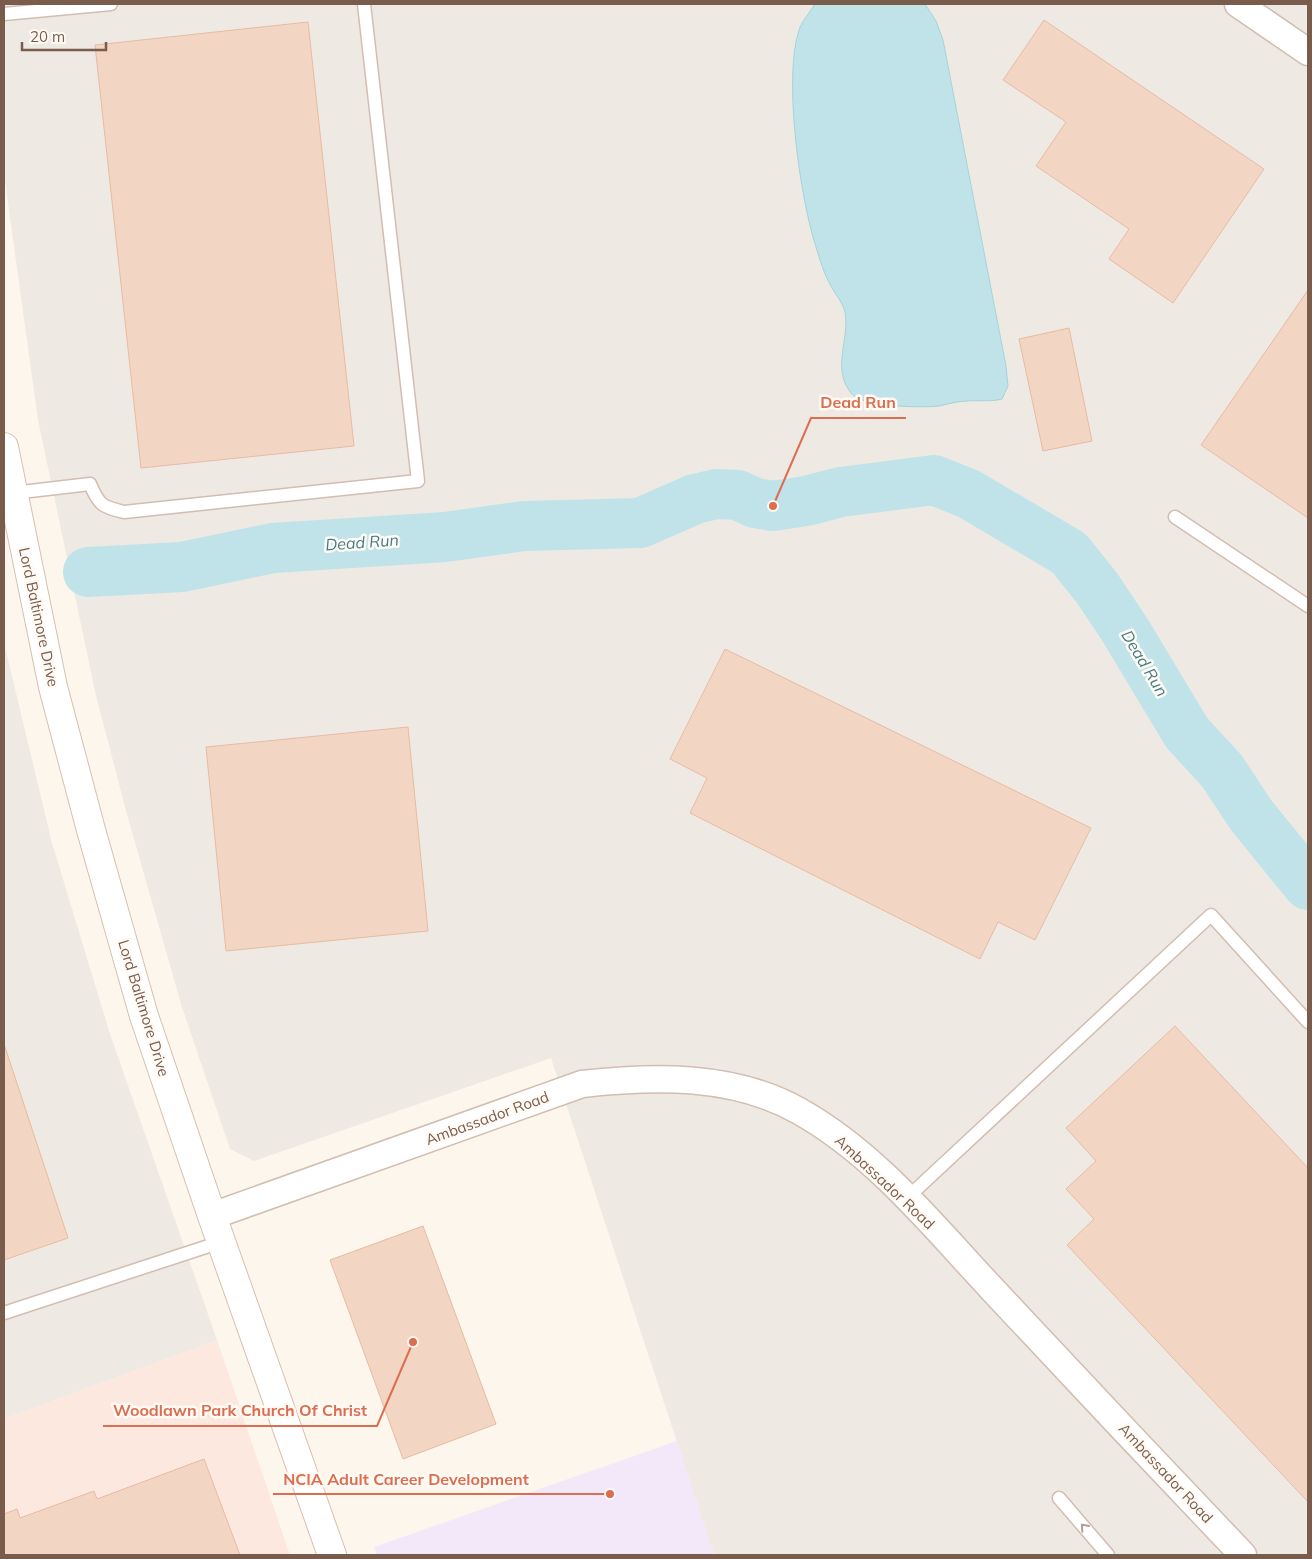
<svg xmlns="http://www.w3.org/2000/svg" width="1312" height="1559" font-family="Mulish,sans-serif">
	<rect width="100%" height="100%" fill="#fdf6ec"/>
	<path fill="#fde8e0" d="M217,1340L290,1555H4V1419Z"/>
	<g fill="#efe9e4">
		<path d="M4,4H1308V1555H714L551,1058L254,1161L230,1149L181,1004L128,818L96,696L38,420L4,174Z"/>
		<path d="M4,643L52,843L110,1034L217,1340L4,1419Z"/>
	</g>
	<path fill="#f3e8fa" d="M677,1441L714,1555H377L374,1547Z"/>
	<path fill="#bfe3e8" stroke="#a5d3da" d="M815,4H925L936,21L943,40L1006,366L1008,386L1002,399C990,402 981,400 968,401C958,401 948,404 939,406C921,408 861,407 851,393C831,368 850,340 845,312C843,303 835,294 831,286C824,274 820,260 816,247C800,198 783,78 799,30C802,21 810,12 815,4Z"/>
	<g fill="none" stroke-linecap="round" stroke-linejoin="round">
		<path stroke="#bfe3e8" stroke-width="50" d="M88,572L182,567L273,548L445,537L524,526L640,523L695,499L716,494L738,495L755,503L773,506L806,501L841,492L934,480L969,494L1069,553L1097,588L1125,630L1187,733L1222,771L1251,815L1308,885"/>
	</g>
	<g fill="#f3d5c3" stroke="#e6bba3">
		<path d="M1044,20L1264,169L1173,303L1109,259L1129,229L1036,166L1066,122L1003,80Z"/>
		<path d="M308,22L354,446L141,468L95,45Z"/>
		<path d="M1308,290V518L1201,445Z"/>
		<path d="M1069,328L1092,441L1043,451L1019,339Z"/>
		<path d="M725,649L1091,828L1035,940L998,922L980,959L690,813L707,778L670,759Z"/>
		<path d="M408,727L428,931L226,951L206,747Z"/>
		<path d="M1175,1026L1308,1168V1502L1067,1245L1094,1219L1066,1189L1096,1161L1066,1128Z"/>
		<path d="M4,1044L68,1238L4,1260Z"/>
		<path d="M423,1226L496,1424L403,1459L330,1260Z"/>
		<path d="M204,1459L240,1555H4V1514L17,1509L20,1518L94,1491L97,1499Z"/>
	</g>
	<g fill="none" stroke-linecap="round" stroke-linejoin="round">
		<defs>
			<g id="service">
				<path d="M4,14L111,4"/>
				<path d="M13,493L90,484C99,505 102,507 124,512L418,481L364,4"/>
				<path d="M1175,517L1308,606"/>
				<path d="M907,1198L1211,915L1308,1022"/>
				<path d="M4,1313L221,1242"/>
				<path d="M1059,1498L1108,1555"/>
			</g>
			<g id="minor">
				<path d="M1238,4L1308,52"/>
				<path d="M212,1216L582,1084C654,1076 734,1074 799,1111C876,1154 934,1227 993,1290C1076,1379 1159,1467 1243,1555"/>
			</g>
			<path id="secondary" d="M4,447L53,687L91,830L144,1016L212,1216L332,1555"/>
		</defs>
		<use href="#service" stroke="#d1beb0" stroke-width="15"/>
		<use href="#minor" stroke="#d1beb0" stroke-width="29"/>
		<use href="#secondary" stroke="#d6c0b0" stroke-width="30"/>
		<use href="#service" stroke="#fff" stroke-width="12"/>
		<use href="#minor" stroke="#fff" stroke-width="26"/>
		<use href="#secondary" stroke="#fff" stroke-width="28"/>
	</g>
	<defs><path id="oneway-chevron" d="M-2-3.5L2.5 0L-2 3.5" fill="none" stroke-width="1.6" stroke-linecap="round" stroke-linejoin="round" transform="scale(1.25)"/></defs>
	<use stroke="#af9d94" href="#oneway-chevron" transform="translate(1084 1527) rotate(-131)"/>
	<g text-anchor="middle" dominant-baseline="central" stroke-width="5" stroke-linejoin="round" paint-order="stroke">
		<g font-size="15" fill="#7a5c4d" stroke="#fffaf3">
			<text transform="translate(39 617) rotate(78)">Lord Baltimore Drive</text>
			<text transform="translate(144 1008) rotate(73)">Lord Baltimore Drive</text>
			<text transform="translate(487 1118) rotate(-20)">Ambassador Road</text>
			<text transform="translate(885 1182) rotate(43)">Ambassador Road</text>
			<text transform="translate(1166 1473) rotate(47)">Ambassador Road</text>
		</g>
		<g font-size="16" font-style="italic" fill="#437c86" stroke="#fffaf3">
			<text transform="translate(362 542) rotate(-4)">Dead Run</text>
			<text transform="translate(1145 663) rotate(59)">Dead Run</text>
		</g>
	</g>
	<path fill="none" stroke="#dc6d51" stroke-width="2" d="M773 506L811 418H906M413 1342L377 1426H103M610 1494L538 1494H273"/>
	<g fill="#dc6d51" stroke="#fffaf3" stroke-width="2">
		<circle cx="773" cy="506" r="5"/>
		<circle cx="413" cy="1342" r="5"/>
		<circle cx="610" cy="1494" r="5"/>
	</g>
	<g font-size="16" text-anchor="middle" font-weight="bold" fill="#dc6d51" stroke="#fffaf3" stroke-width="5" stroke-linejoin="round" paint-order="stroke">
		<text x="858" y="408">Dead Run</text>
		<text x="240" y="1416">Woodlawn Park Church Of Christ</text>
		<text x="406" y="1485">NCIA Adult Career Development</text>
	</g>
	<rect width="1312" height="1559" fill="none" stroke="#7a5c4d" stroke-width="10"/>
	<path d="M22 42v8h84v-8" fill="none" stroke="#7a5c4d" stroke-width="2.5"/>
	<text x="30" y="42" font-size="15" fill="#7a5c4d" stroke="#fffaf3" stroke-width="4" paint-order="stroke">20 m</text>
</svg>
